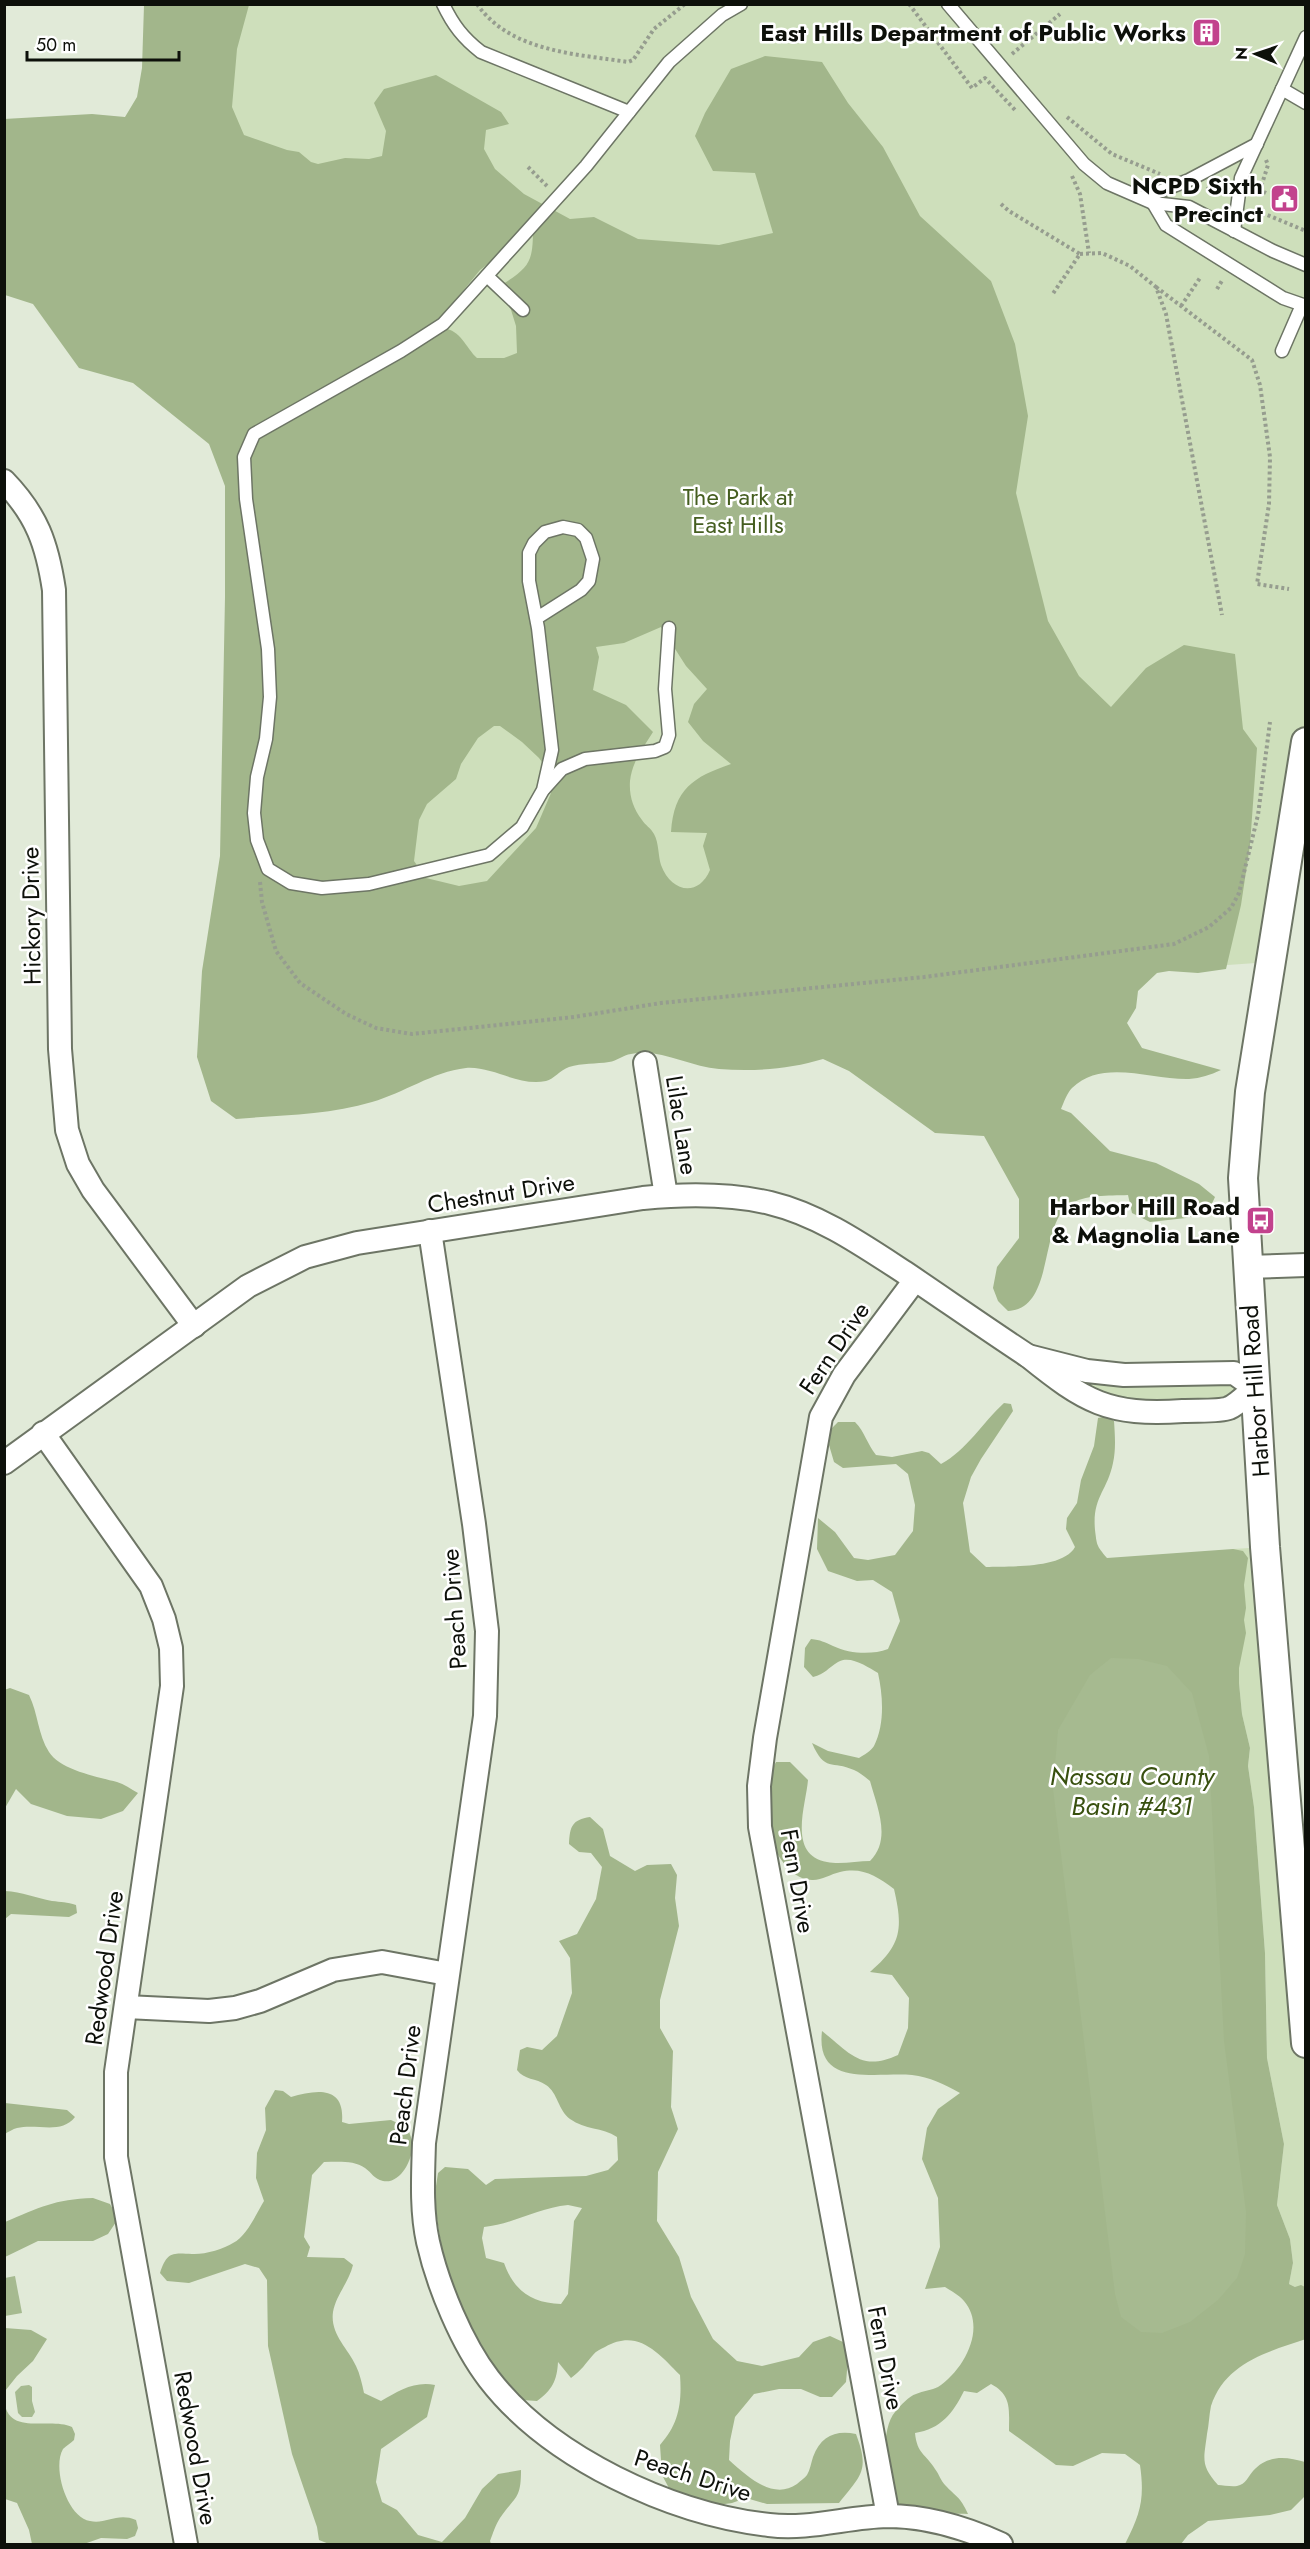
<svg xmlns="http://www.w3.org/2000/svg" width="1310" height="2549" font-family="Jost,sans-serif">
	<rect width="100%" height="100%" fill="#e1ead8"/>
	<g fill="#cedfbb">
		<path d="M160,5H1305L1306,742L1270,962L1003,981L234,1084L229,460Z"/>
		<path d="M1058,1365L1234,1373L1255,1388L1229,1408H1110Z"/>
		<path d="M1265,1547L1305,2054V2287H1295L1289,2284L1293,2263L1290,2239L1277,2205L1284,2144L1267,2058L1265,1953L1254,1807L1248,1766L1250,1748L1242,1714L1239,1683L1233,1549Z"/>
	</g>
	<g fill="#a2b68b" fill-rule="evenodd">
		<path d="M144,5H249L237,49L232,107L244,135L287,150L299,152L311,162L318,164L345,158L369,159L382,156L386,131L374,103L384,89L436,75L501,112L509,124L486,130L484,149L495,169L524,194L570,219L594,217L638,239L719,245L773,233L755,173L713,171L695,136L705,113L731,69L765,56L822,62L848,103L883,147L920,216L991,281L1015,344L1028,416L1016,493L1048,621L1079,676L1111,707L1146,668L1184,645L1235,654L1243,729L1257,748L1250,845L1241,905L1226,969L1198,973L1169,971L1157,973L1138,991L1136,1008L1127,1023L1142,1048L1221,1070C1210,1075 1201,1078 1189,1079C1152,1080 1102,1058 1072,1088C1067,1093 1064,1102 1061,1109L1071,1113L1110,1151L1156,1163L1199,1184L1215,1197L1208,1212L1186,1218L1150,1222L1132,1213L1128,1195C1108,1196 1085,1194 1069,1205C1039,1225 1055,1309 1008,1311L998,1301L993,1288L997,1267L1019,1238V1199L984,1136L935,1133L849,1071L823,1059C790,1069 754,1072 719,1069C690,1067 660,1048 631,1054C623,1055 617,1061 609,1062C596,1064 582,1063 569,1067C560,1070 554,1079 546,1081C519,1087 493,1066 466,1068C432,1072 404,1093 372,1102C329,1115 281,1115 236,1119L211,1101L197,1057L202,971L220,856L225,597V486L209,444L133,383L79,368L33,304L5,295L4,119L92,114L125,117L137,97L142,68ZM533,229C533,261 530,267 503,284L516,326L517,353L504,358H477C466,348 460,329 444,329L445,313L480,270ZM661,627L686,666L707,689L694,704L688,722L703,741L731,764C693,777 674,789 671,832L707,833L703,846L710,870C698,898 671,892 661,865C658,855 659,843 654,834C651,828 645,825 642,820C633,808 629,796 630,781C632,762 643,748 653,732L626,705L593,690L599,657L596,647L624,643ZM494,726H500L522,742L539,758L550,773L551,793L536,828L487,881L459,886L426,878L414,861L419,820L427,804L456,779L461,764L478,738Z"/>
		<path d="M1004,1403L1011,1404L1013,1411L981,1459L971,1477L963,1503L970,1552L986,1567C1009,1566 1063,1569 1075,1547L1066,1529L1067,1518L1077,1503L1081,1480L1094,1446L1098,1418L1107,1416L1114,1421C1115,1436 1116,1449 1113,1463C1107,1492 1092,1497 1095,1530C1097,1545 1096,1545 1107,1558L1233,1549L1243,1551L1248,1558L1244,1585L1246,1608L1244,1620L1246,1633L1239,1668V1683L1242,1714L1250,1748L1248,1766L1254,1807L1265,1953L1267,2058L1284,2144L1277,2205L1290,2239L1293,2263L1289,2284L1295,2287L1301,2285L1305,2287L1306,2339C1267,2352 1225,2363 1211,2406C1209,2415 1209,2425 1207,2434C1204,2459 1200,2465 1218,2485C1223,2485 1231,2487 1237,2486C1246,2484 1248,2477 1253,2471C1268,2454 1287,2457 1305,2462V2496L1291,2510L1270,2515L1208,2521L1188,2535L1181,2544H1125C1140,2514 1145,2500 1140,2465L1125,2454L1102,2453L1073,2466L1056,2465L1009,2431C1009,2410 1012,2395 991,2384L977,2393L964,2391C953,2413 941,2429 915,2433C917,2454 926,2454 935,2469C939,2474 941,2481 945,2485C956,2497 960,2496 968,2514C948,2513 923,2517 904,2508C882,2497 879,2430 895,2412C901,2405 909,2396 916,2394C923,2391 932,2390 938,2387C964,2370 987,2328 964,2301C959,2295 951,2291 945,2287L925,2289L940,2247L938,2198L922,2159L927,2128L938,2109L960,2093C944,2084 930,2077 912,2075C875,2072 815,2088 822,2031C850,2053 861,2072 898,2055L908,2028L909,1998L892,1975L870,1972C902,1945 903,1928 894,1889C876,1876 863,1867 840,1872C831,1874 822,1880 813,1880C788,1881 770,1845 766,1824C764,1808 768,1775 776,1762H790L808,1780C806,1805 787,1855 827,1862C840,1865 857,1861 870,1861C892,1839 877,1807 870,1781C865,1777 859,1772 854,1770C832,1760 825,1773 812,1743L828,1751L859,1758C864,1755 871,1751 874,1746C885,1724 883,1696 878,1673C867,1667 851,1655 838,1662C828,1668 825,1674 813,1677L804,1667L805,1648L811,1639C821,1640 824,1642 833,1646C850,1654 872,1655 888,1649L900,1621L892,1592L873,1580L857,1581L828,1571L817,1549L818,1518L835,1532L854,1558L868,1560L895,1555L913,1531L915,1505L908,1474L896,1464L843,1468L834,1462L829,1445L831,1429L838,1422H855C865,1432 867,1444 876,1455L892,1457L922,1451L929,1453L941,1464C967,1450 983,1422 1004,1403Z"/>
		<path d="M10,1688L29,1695C38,1713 38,1735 49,1752C60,1770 98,1777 117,1782C124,1784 131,1789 138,1793L123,1811L101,1819L67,1816L31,1804L16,1789L5,1808L4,1690Z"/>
		<path d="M590,1817L603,1829L610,1856L635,1871L647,1865L671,1864L677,1875L675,1898L679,1926L660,2000V2028L673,2051L671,2107L678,2129L658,2172L657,2221L679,2257L691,2297L713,2339L737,2361L762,2366L799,2357L813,2342L830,2336L843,2342L848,2359L846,2382L832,2397H820L801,2389H779L754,2394L735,2417L730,2441L729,2460C747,2476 773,2501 797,2484C800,2481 805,2478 807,2475C810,2470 811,2463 813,2457C821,2436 835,2430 856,2434C870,2471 861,2475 839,2503L767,2504L746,2498L732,2503L711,2506L670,2490L662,2475L660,2445C679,2424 682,2403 680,2375C658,2353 638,2328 605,2347C601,2349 596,2351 593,2355C585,2364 582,2370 571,2378L558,2362C557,2381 552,2390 537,2401L522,2400L506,2389L455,2304L441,2244L434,2199L438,2173L445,2167L468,2169L486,2185L495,2179L586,2176L608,2170L618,2160L617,2137C602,2127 585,2130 570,2119C558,2110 558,2093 546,2085C536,2078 524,2080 517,2070L520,2050L527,2047L542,2050L557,2036L572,1993L570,1958L559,1941L577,1934L596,1899L602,1867L591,1853L579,1852L569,1844C570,1826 572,1820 590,1817ZM568,2205L582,2208L574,2221L568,2294L561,2304C532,2303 514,2291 504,2263L486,2258L482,2238L484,2227C513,2224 538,2208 568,2205Z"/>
		<path d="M5,1891C22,1892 36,1898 52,1901C61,1902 67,1902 76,1905L77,1913L69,1917L11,1914L5,1919Z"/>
		<path d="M275,2090L283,2091L291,2097C316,2090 345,2085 342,2122L349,2124L391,2120L408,2128C409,2132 411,2137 412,2141C415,2156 401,2185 383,2181C374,2179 372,2173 365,2168C354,2160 337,2162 324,2162L312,2175L304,2237L310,2247L307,2257L344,2258L353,2265C349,2282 336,2295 333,2312C330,2334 347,2347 356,2366C360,2374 362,2384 364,2393L381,2401C399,2391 414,2381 435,2385L427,2417L381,2449L376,2482L382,2502L397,2510L418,2535L442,2542L465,2518L482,2489L498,2474L521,2470C521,2500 515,2496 500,2518C496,2524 493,2533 490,2541L491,2544H329L319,2540L317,2527L292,2454L268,2346L267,2280L259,2268L245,2264L189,2283L167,2281L160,2273C167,2251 173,2253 192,2254C203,2255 224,2249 233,2243C247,2236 256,2214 264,2201L256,2178L257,2153L266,2130L265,2108Z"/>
		<path d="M5,2103L67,2110L75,2117C61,2135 37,2123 17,2128C13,2129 8,2132 5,2134Z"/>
		<path d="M93,2198L110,2204L118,2219L108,2234L93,2241H38L5,2257V2222C38,2208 55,2199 93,2198Z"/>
		<path d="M5,2328L31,2330L47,2339L33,2361L17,2376L5,2391Z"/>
		<path d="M4,2398C6,2438 49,2416 72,2427L75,2434L74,2440C71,2443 66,2446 63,2449C52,2468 67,2517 90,2521C105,2525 117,2512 136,2520L138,2528L135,2536L127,2539L101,2538L84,2544H32L29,2530L17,2503L5,2499Z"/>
	</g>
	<g fill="#a6ba90">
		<path d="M1111,1658L1138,1659L1167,1666L1192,1693L1209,1756L1224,2041L1246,2212L1245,2254L1237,2278L1218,2300L1190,2322L1162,2333L1141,2332L1121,2317L1115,2294L1053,1789L1058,1730L1090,1675Z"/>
		<path d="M15,2276L22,2313L5,2316V2278Z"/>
		<path d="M29,2385L32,2387V2401L35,2412L32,2417H22L18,2413L15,2392L21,2386Z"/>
	</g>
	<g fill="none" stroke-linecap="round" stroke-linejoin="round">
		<defs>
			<g id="service">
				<path d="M443,4C453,25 463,38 481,52L629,112"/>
				<path d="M948,4L1084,164L1107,183L1153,203L1189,207L1273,251L1306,265"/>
				<path d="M1282,89L1306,103"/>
				<path d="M1143,198L1189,180L1257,144"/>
				<path d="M1153,203L1166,225L1283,298L1306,306"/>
				<path d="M1234,231L1241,178L1306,37"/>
				<path d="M487,276L523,310"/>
				<path d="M1282,351L1302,305"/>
				<path d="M537,618L581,590L589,581L593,559L586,538L578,530L563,527L545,532L534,543L529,553V581L538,628L552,750L543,790L522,827L489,855L369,884L322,888L291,883L268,869L257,840L254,813L257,777L266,739L270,697L268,649L246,499L244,457L254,434L401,351L443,324L586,166L669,62L722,15L741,4"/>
				<path d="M544,789L562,769L585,759L655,751L665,747L669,735L665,689L669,628"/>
			</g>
			<g id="minor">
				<path d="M4,481C37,515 47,544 54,590L60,1049L67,1130L78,1164L93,1190L194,1326"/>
				<path d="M645,1063L666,1196"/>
				<path d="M430,1231L474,1524L487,1631L485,1716L424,2143C423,2176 421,2210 428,2242C438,2286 462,2344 489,2379C550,2458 671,2514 769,2525C809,2530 847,2517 887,2516C926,2516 966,2528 1001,2544"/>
				<path d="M1246,1267L1306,1265"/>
				<path d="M1028,1356L1087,1371L1124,1375L1234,1373L1255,1388C1247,1394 1238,1404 1229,1408C1219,1412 1195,1410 1183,1411C1108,1416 1085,1402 1028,1356Z"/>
				<path d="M43,1433L151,1586L164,1619L171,1648L172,1686L116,2072V2157L186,2544"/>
				<path d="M4,1463L248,1286L305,1257L357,1243L643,1198C685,1194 728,1193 770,1203C820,1215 864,1246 907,1274C947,1301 987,1329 1028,1356"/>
				<path d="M126,2007L209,2011L235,2008L260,2001L333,1970L382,1962L447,1974"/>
				<path d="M888,2516L760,1827L759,1786L765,1738L821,1417L844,1375L915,1280"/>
			</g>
			<path id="tertiary" d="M1306,742L1250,1092L1243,1178L1265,1547L1306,2043"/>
		</defs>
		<use href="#service" stroke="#6d7565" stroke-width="15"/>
		<use href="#minor" stroke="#6d7565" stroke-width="26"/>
		<use href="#tertiary" stroke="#6d7565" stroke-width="32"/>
		<g stroke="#969d8f" stroke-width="4" stroke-dasharray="3 3" stroke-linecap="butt">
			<path d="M477,4C510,52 577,54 628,62L633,60L654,29L685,4"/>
			<path d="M909,4L972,88L985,78L1016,111"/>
			<path d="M1012,54L1060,14"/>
			<path d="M1067,117L1112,154L1160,174"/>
			<path d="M1266,160L1268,165L1260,190L1266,193"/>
			<path d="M528,167L547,186"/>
			<path d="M1072,176L1080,194L1089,253"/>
			<path d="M1206,189L1221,191L1225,194"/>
			<path d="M1001,204L1009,211L1080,254L1052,295"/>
			<path d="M1250,216L1265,214L1306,231"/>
			<path d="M1080,254L1102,253L1130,266L1156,287L1166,314L1222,615"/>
			<path d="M1156,287L1252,360L1260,385L1270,457L1269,504L1257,584L1289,589"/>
			<path d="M1217,289L1223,279"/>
			<path d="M1181,306L1200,278"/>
			<path d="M260,882L262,902L276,951L300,983L346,1014L376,1028L412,1034L574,1017L661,1003L924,977L1174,944L1209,927L1231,908L1239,893L1258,815L1270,722"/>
		</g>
		<use href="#service" stroke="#fff" stroke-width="12"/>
		<use href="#minor" stroke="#fff" stroke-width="22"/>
		<use href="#tertiary" stroke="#fff" stroke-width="28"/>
	</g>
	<defs>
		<symbol id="building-square" viewBox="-11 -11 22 22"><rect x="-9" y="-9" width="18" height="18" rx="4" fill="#c2428d" stroke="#fff"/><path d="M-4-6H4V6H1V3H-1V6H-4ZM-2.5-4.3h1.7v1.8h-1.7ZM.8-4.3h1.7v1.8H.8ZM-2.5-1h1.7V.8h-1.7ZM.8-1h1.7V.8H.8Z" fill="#fff"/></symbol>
		<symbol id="civic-square" viewBox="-11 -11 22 22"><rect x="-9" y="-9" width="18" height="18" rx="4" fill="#c2428d" stroke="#fff"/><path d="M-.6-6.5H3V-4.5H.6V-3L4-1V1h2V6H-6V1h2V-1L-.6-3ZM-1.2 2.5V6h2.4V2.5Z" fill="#fff"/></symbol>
		<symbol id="bus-square" viewBox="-11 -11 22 22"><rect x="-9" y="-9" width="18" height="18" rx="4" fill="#c2428d" stroke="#fff"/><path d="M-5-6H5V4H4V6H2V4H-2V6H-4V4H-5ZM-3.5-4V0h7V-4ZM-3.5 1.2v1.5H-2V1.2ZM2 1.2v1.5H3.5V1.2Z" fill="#fff"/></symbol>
	</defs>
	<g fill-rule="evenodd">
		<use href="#building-square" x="1190" y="16" width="33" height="33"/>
		<use href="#civic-square" x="1268" y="182" width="33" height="33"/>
		<use href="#bus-square" x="1244" y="1204" width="33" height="33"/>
	</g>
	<g text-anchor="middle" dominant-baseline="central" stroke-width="5" stroke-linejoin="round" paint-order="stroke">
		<g font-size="24" font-weight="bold" fill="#0d100a" stroke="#fff" text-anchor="end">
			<text x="1186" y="32">East Hills Department of Public Works</text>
			<text x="1263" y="185">NCPD Sixth<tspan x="1263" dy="28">Precinct</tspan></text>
			<text x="1240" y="1206">Harbor Hill Road<tspan x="1240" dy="28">&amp; Magnolia Lane</tspan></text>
		</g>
		<g font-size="24" fill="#455e20" stroke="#fff">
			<text x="738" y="496">The Park at<tspan x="738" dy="28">East Hills</tspan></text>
		</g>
		<g font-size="24" fill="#0d100a" stroke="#fff">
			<text transform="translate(31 916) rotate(-91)">Hickory Drive</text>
			<text transform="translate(682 1125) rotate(81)">Lilac Lane</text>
			<text transform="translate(501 1193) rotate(-9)">Chestnut Drive</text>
			<text transform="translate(834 1348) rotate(-56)">Fern Drive</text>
			<text transform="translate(1255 1391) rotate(-94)">Harbor Hill Road</text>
			<text transform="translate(454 1609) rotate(-94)">Peach Drive</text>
			<text transform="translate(798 1881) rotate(80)">Fern Drive</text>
			<text transform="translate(104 1968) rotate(-82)">Redwood Drive</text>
			<text transform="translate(405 2085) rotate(-83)">Peach Drive</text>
			<text transform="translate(886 2358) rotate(79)">Fern Drive</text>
			<text transform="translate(196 2448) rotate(80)">Redwood Drive</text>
			<text transform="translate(693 2475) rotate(18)">Peach Drive</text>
		</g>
		<g font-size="26" font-style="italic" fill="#38500f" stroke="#fff">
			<text x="1132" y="1776">Nassau County<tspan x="1132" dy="30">Basin #431</tspan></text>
		</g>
	</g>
	<rect width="1310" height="2549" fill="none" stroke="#0d100a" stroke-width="12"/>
	<g transform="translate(1256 54) rotate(272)" stroke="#ffffff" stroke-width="4.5" paint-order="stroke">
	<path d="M0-4.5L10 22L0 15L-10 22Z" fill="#0d100a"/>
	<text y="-9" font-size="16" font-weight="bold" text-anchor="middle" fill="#0d100a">N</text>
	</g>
	<path d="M27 51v9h152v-9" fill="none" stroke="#0d100a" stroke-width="3"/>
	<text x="36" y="51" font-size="18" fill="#0d100a" stroke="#ffffff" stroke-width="4.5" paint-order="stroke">50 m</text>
</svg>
